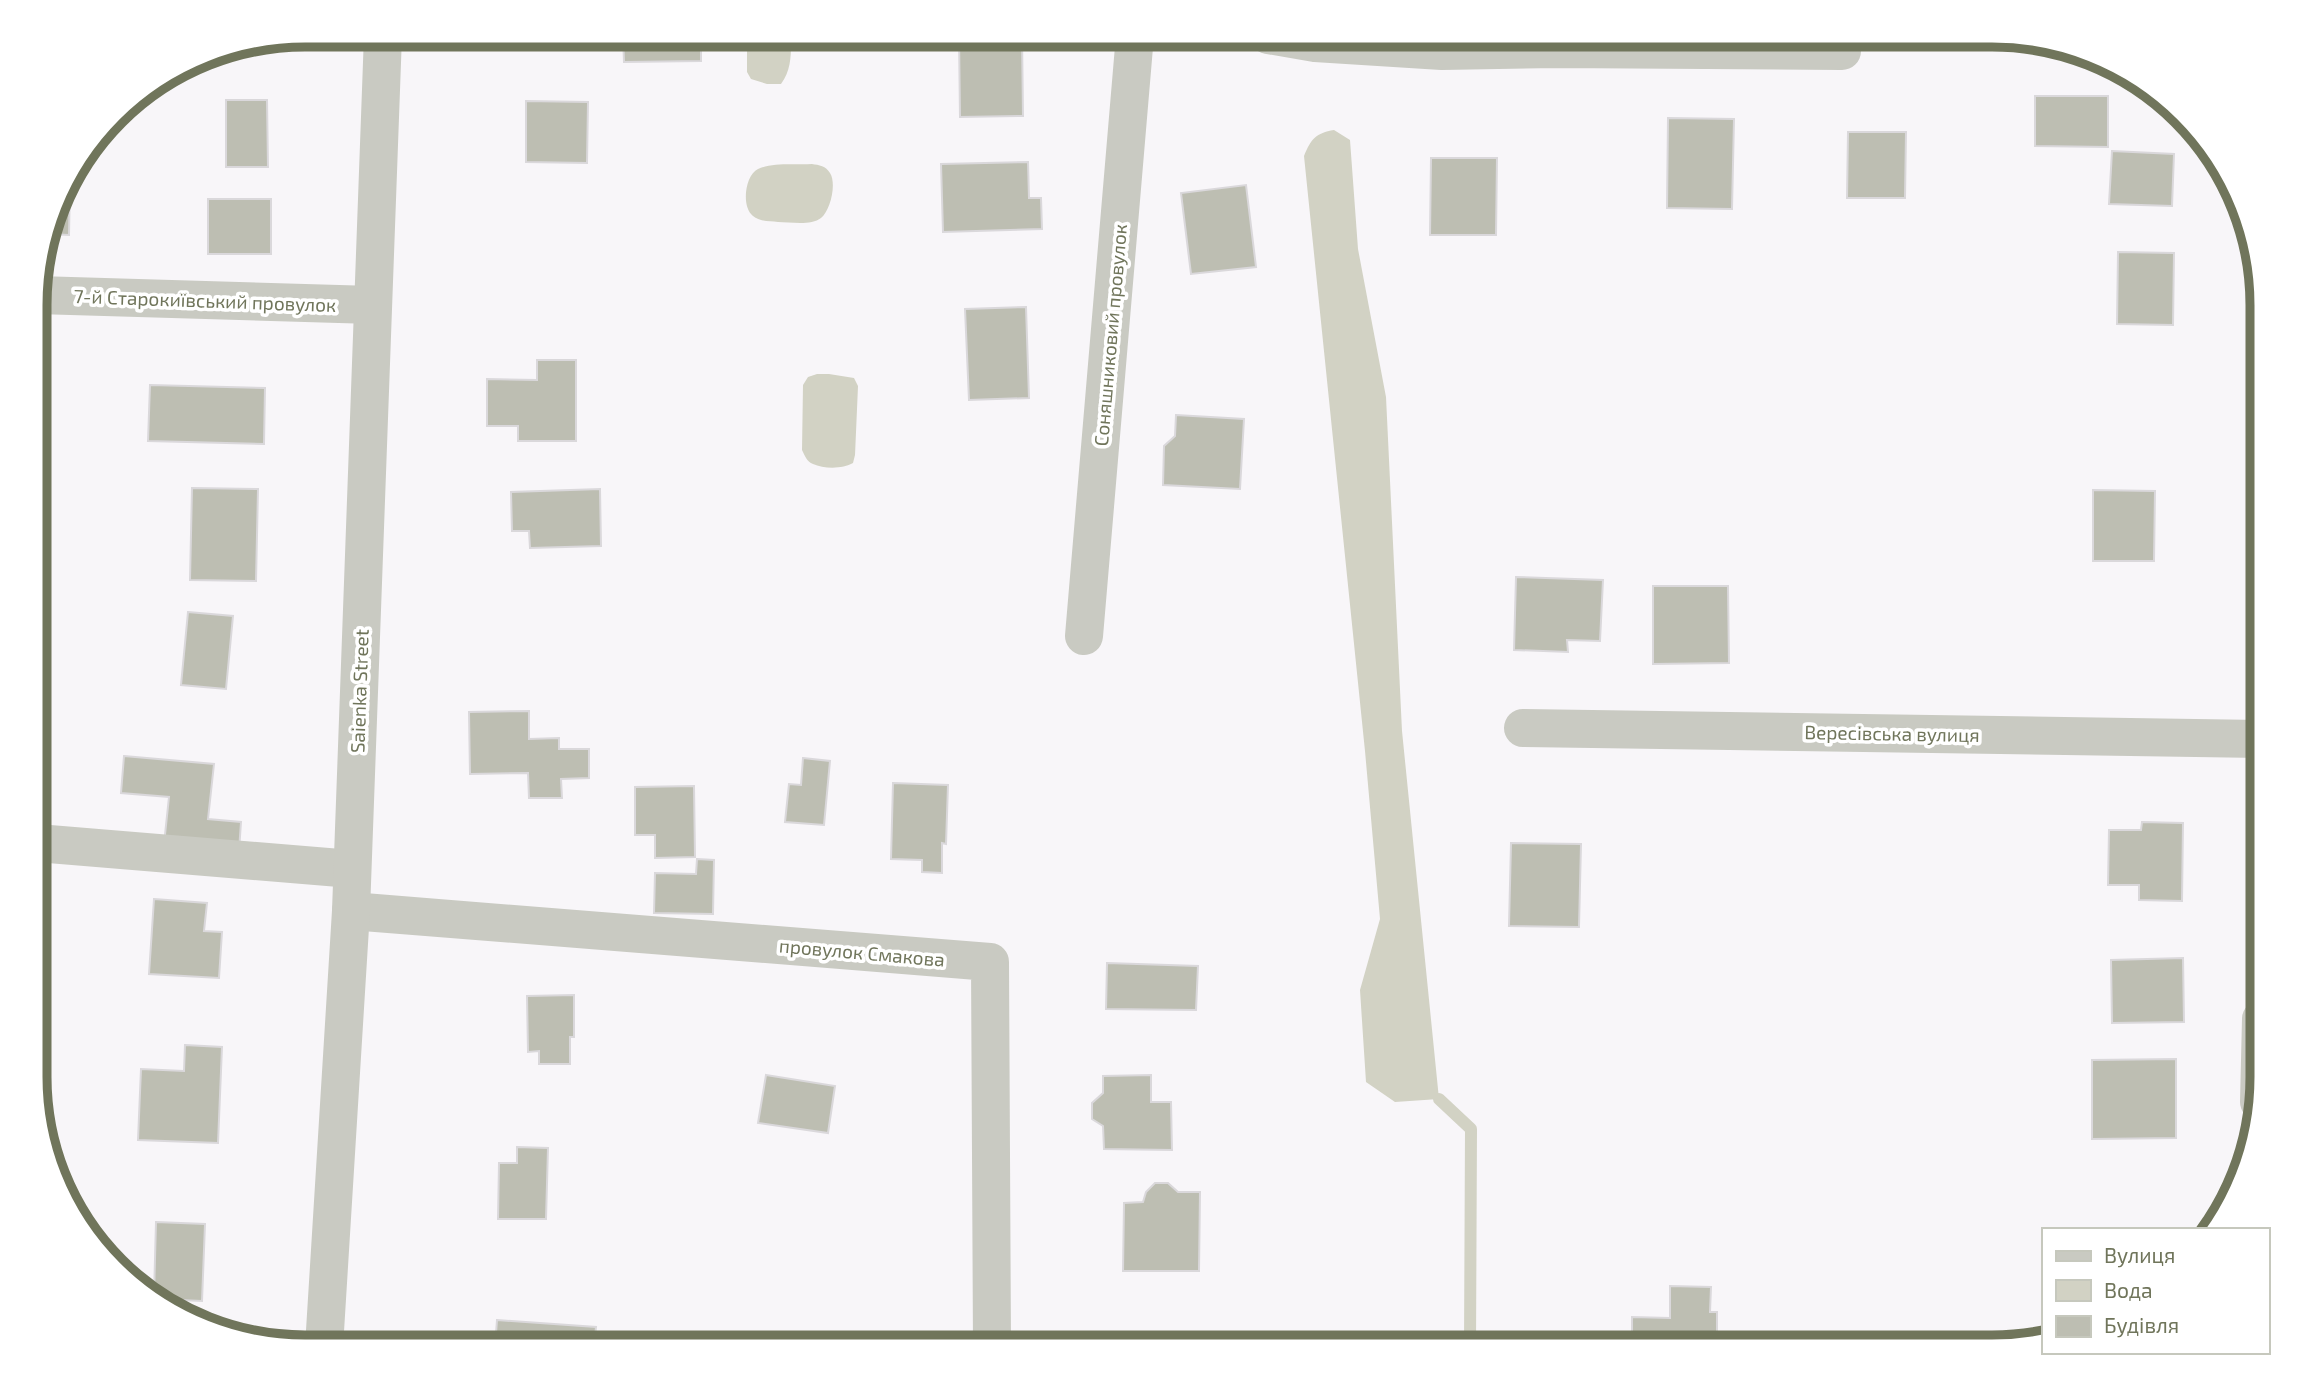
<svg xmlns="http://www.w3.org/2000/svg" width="2297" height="1382" font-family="'Exo 2',sans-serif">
	<rect width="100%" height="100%" fill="#f8f6f9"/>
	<g fill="#d2d2c4">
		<path d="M747,35H791C791,53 792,69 781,84H767L751,79L747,72Z"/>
		<path d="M1334,130L1350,140L1358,249L1386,397L1402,731L1439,1099L1395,1102L1366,1082L1360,990L1380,919L1365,751L1304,156C1311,139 1316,133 1334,130Z"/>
		<path d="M812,164C819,165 826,166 830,173C837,184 830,211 821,218C811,226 790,222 778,222C770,221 760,222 753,216C741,207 745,175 758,169C773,162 795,165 812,164Z"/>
		<path d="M817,374H829L854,378L858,386L855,455L853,463C843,469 824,469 813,464C807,462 805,456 802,450L803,385L808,377Z"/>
	</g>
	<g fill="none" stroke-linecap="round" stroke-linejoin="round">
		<path stroke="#d2d2c4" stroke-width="12" d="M1439,1099L1471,1129L1470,1347"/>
	</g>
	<g fill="#bdbeb2" stroke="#dad8db" stroke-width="2">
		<path d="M623,35H728V49L701,50V61L624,62Z"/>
		<path d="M959,35H1022L1023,116L960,117Z"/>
		<path d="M2035,96H2108V147L2035,146Z"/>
		<path d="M226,100H267L268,167H226Z"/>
		<path d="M526,101L588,102L587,163L526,162Z"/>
		<path d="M1668,118L1734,119L1732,209L1667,208Z"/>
		<path d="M1848,132H1906L1905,198H1847Z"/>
		<path d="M2112,151L2174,154L2172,206L2109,204Z"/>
		<path d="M1431,158H1497L1496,235H1430Z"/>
		<path d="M1028,162L1029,198H1041L1042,229L943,232L941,164Z"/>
		<path d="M66,182H70L69,235L48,234Z"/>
		<path d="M1246,185L1256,267L1191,274L1181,193Z"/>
		<rect x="208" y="199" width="63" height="55"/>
		<path d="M2118,252L2174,253L2173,325L2117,324Z"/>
		<path d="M1026,307L1029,398L969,400L965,309Z"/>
		<path d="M537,360H576V441H518V426H487V379L537,380Z"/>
		<path d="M150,385L265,388L264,444L148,441Z"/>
		<path d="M1176,415L1244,419L1240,489L1163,485L1164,446L1175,436Z"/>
		<path d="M192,488L258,489L256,581L190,580Z"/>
		<path d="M600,489L601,546L530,548L529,531H512L511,492Z"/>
		<path d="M2093,490L2155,491L2154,561H2093Z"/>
		<path d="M1516,577L1603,580L1600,641L1567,640L1568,652L1514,650Z"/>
		<path d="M1653,586H1728L1729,663L1653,664Z"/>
		<path d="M188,612L233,616L226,689L181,685Z"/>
		<path d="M529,711V739L559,738V749H589V778L561,779L562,798H529L528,773L470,774L469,712Z"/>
		<path d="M124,756L214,764L208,819L241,822L239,851L164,844L169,797L121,793Z"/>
		<path d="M803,758L830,761L824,825L785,822L789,784L801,785Z"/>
		<path d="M893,783L948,785L946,844L942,843V873L922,872V860L891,859Z"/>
		<path d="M694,786L695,857L655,858V835H635V787Z"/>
		<path d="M2142,822L2183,823L2182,901L2139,900V885H2108L2109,830H2141Z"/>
		<path d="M1511,843L1581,844L1579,927L1509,926Z"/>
		<path d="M697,859L714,860L713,914L654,913L655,873L696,874Z"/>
		<path d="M154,899L207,903L204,931L222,932L219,978L149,974Z"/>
		<path d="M2183,958L2184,1022L2112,1023L2111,960Z"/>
		<path d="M1107,963L1198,966L1196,1010L1106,1009Z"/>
		<path d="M574,995V1037H570V1064H539V1051L528,1052L527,996Z"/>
		<path d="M185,1045L222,1047L218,1143L138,1140L141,1069L184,1071Z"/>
		<path d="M2176,1059V1138L2092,1139V1060Z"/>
		<path d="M766,1075L835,1086L828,1133L758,1123Z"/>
		<path d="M1151,1075V1102H1171L1172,1150L1104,1149L1103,1126L1092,1119V1103L1103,1093V1076Z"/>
		<path d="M517,1147L548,1148L546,1219H498L499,1163H517Z"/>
		<path d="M1155,1183H1168L1178,1192H1200L1199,1271H1123L1124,1203L1143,1202L1146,1192Z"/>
		<path d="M156,1222L205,1224L202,1301L157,1299L154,1296Z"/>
		<path d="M1670,1286L1711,1287L1710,1312H1717V1347H1632V1317L1670,1318Z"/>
		<path d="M497,1320L596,1327L594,1347H495Z"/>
	</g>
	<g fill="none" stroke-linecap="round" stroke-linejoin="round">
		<g stroke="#c9cac2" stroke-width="38">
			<path d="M1268,35L1315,43L1442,51L1557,49L1842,51"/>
			<path d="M37,295L373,305"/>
			<path d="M1084,636L1135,35"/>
			<path d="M1523,728L2261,739"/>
			<path d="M37,843L352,869"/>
			<path d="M351,911L990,962L992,1347"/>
			<path d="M2259,1102L2261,1019"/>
			<path d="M324,1347L351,911L383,35"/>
		</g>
	</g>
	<g text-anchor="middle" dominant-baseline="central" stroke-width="7" stroke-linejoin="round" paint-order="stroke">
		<g font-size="19" fill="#70755b" stroke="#fff">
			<text transform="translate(205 300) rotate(2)">7-й Старокиївський провулок</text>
			<text transform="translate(1110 335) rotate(-85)">Соняшниковий провулок</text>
			<text transform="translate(359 691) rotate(-88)">Saienka Street</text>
			<text transform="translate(1892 733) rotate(1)">Вересівська вулиця</text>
			<text transform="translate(862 952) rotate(5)">провулок Смакова</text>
		</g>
	</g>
	<path d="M0 0H2297V1382H0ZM305 47H1992A258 258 0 0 1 2250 305V1077A258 258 0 0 1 1992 1335H305A258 258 0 0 1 47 1077V305A258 258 0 0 1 305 47Z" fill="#fff" fill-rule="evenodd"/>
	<path fill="none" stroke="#70755b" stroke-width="9" d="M305 47H1992A258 258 0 0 1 2250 305V1077A258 258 0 0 1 1992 1335H305A258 258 0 0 1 47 1077V305A258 258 0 0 1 305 47Z"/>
	<rect x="2042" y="1228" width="228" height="126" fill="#ffffff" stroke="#c6c8bd" stroke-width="2"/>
	<rect x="2056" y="1251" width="35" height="10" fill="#c9cac2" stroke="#c6c8bd" stroke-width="2"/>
	<text x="2104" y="1263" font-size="21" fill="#70755b">Вулиця</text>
	<rect x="2056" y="1280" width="35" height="21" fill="#d2d2c4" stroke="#c6c8bd" stroke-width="2"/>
	<text x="2104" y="1298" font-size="21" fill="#70755b">Вода</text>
	<rect x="2056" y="1316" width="35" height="21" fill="#bdbeb2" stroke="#c6c8bd" stroke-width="2"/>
	<text x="2104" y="1333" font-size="21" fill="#70755b">Будівля</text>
</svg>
